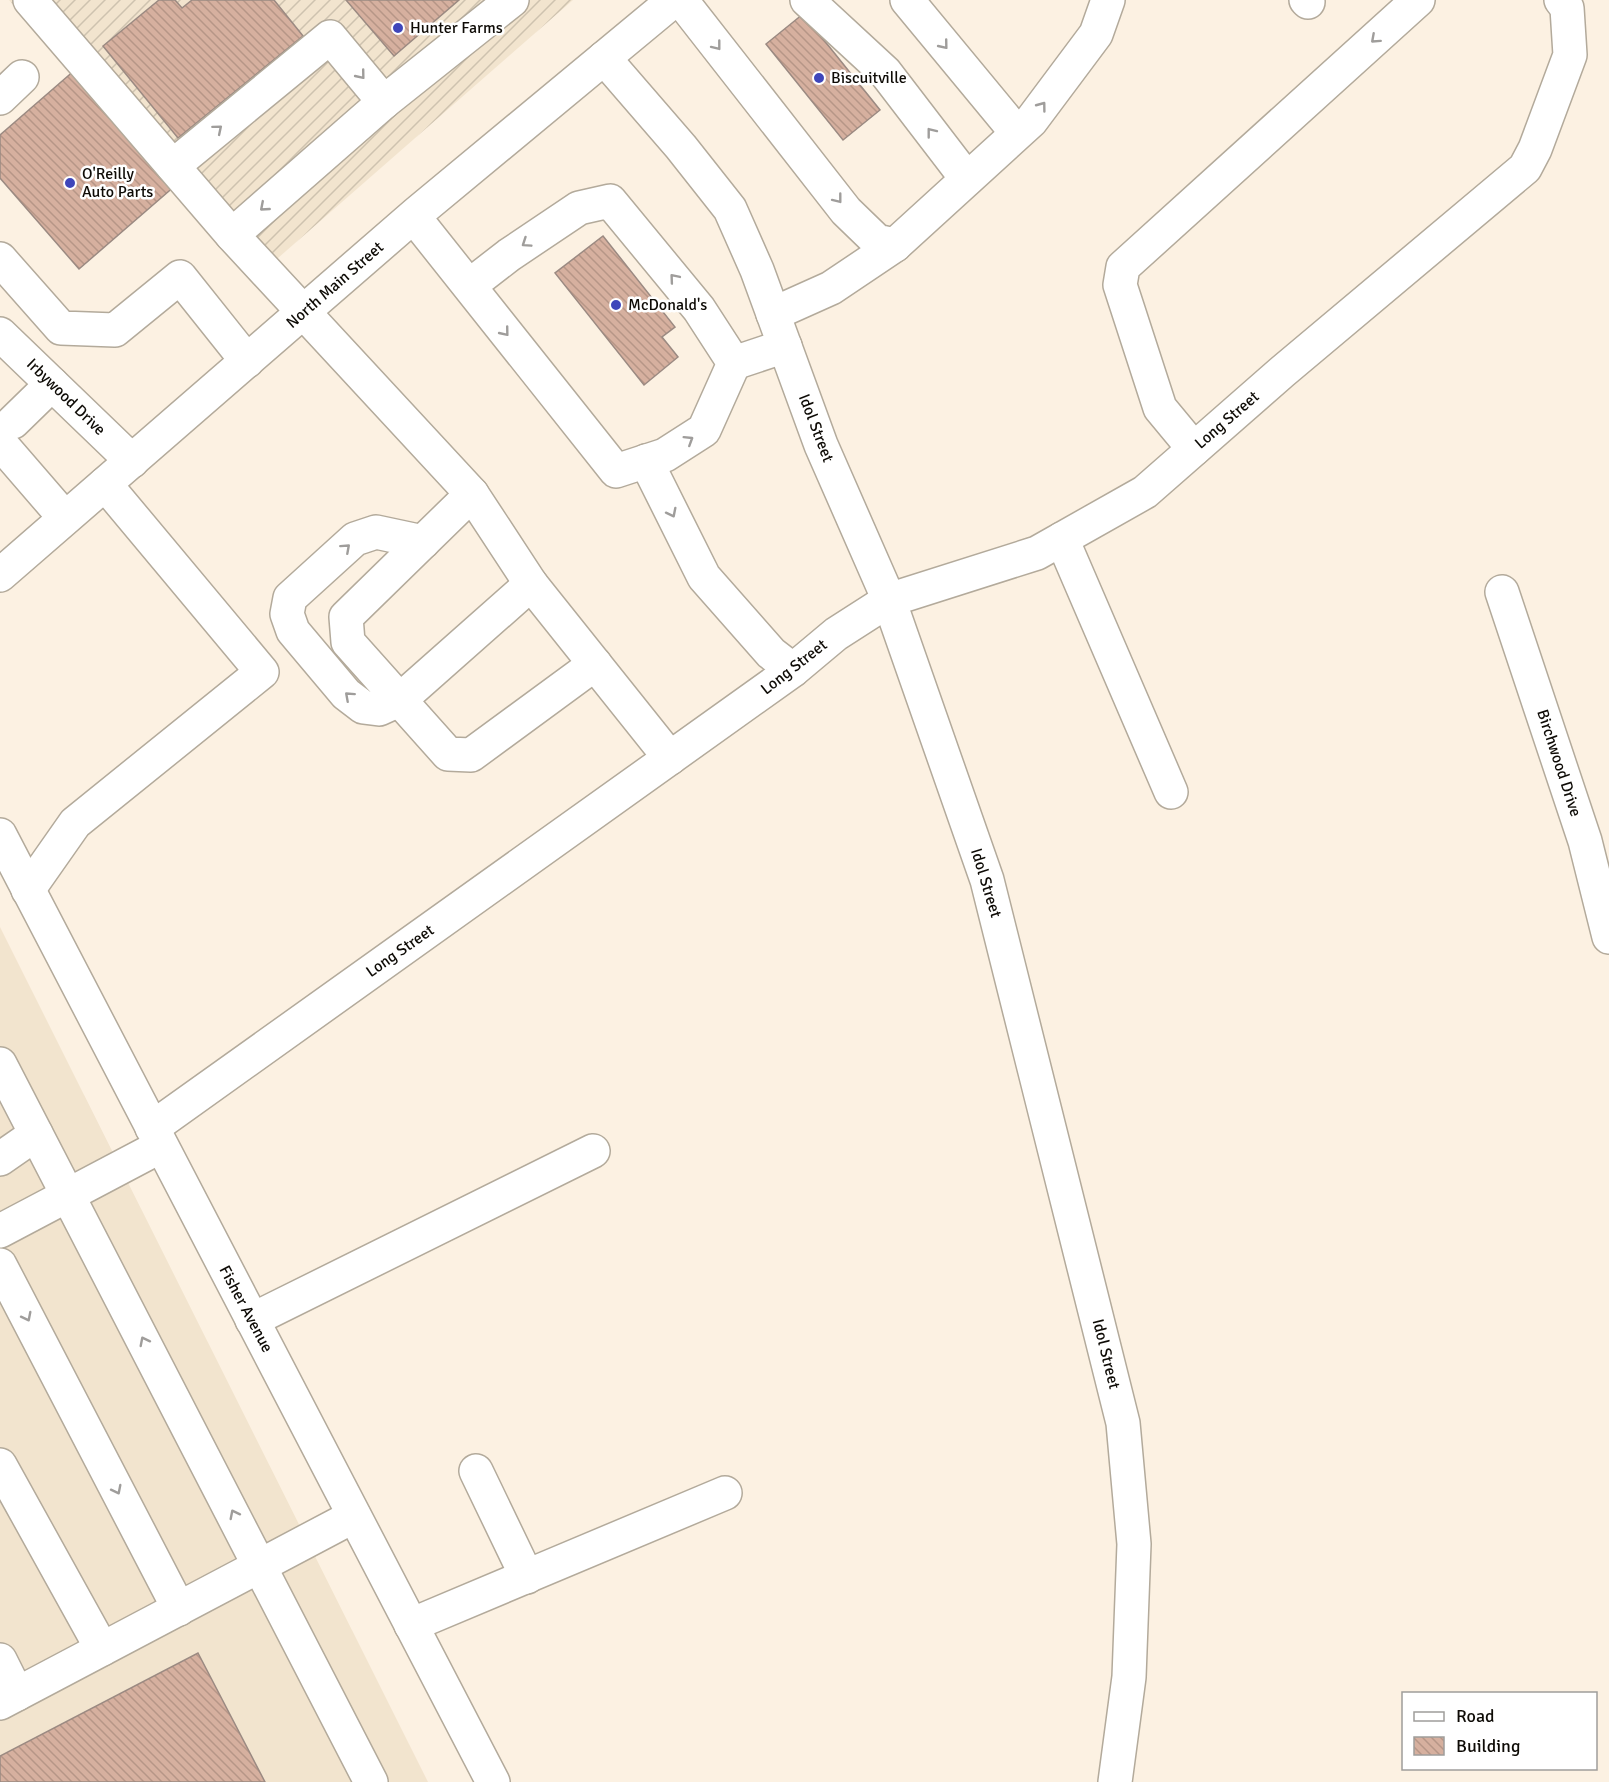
<svg xmlns="http://www.w3.org/2000/svg" width="1609" height="1782" font-family="Signika,sans-serif">
	<defs>
		<pattern id="industrial-furrows" width="10" height="10" patternUnits="userSpaceOnUse" patternTransform="scale(1.5)"><rect width="10" height="10" fill="#f2e4ce"/><path d="M-1 1l2-2M0 10L10 0M9 11l2-2" fill="none" stroke="#cec2af"/></pattern>
		<pattern id="building-back-hatch" width="6" height="6" patternUnits="userSpaceOnUse" patternTransform="scale(1.5)"><rect width="6" height="6" fill="#d6b09f"/><path d="M-1 5l2 2M0 0l6 6M5-1l2 2" fill="none" stroke="#b69687"/></pattern>
	</defs>
	<rect width="100%" height="100%" fill="#fcf1e2"/>
	<path fill="#f2e4ce" d="M0,927L428,1782H0Z"/>
	<path fill="url(#industrial-furrows)" d="M9,0H573L254,279Z"/>
	<g fill="url(#building-back-hatch)" stroke="#9b8a82" stroke-width="1.5">
		<path d="M159,0H175L182,8L192,0H274L303,36L178,138L103,46Z"/>
		<path d="M346,0H459L394,56Z"/>
		<path d="M803,14L880,110L843,140L766,44Z"/>
		<path d="M76,69L176,185L79,269L0,178V135Z"/>
		<path d="M603,236L675,327L662,337L678,357L644,385L555,273Z"/>
		<path d="M198,1653L265,1782H0V1756Z"/>
	</g>
	<g fill="none" stroke-linecap="round" stroke-linejoin="round">
		<defs>
			<g id="minor">
				<path d="M30,0L232,235L472,494L531,584L670,758"/>
				<path d="M681,0L846,211L877,241L895,245L1031,121L1096,34L1108,0"/>
				<path d="M807,0L885,72L967,179"/>
				<path d="M907,0L1017,133"/>
				<path d="M1306,0L1308,2"/>
				<path d="M604,58L681,147L730,209L757,270L821,445L889,600L987,880L1123,1423L1134,1544L1129,1677L1115,1782"/>
				<path d="M0,98L22,77"/>
				<path d="M384,102L512,0"/>
				<path d="M173,166L330,37L384,102L232,235"/>
				<path d="M414,217L616,471L665,455L704,430L734,363L699,309L610,201L579,208L509,255L469,286"/>
				<path d="M0,259L61,328L115,330L180,277L247,361"/>
				<path d="M773,314L831,288L895,245"/>
				<path d="M0,334L132,461"/>
				<path d="M734,363L785,346"/>
				<path d="M13,422L52,384"/>
				<path d="M1,444L65,518"/>
				<path d="M1194,449L1160,408L1120,285L1123,267L1418,0"/>
				<path d="M646,461L704,577L771,653L793,670"/>
				<path d="M472,494L346,617L348,642L448,754L471,755L595,664"/>
				<path d="M1062,539L1171,792"/>
				<path d="M423,542L376,532L355,539L290,598L287,614L293,631L346,694L363,707L379,709L401,699L531,584"/>
				<path d="M1502,592L1585,841L1609,937"/>
				<path d="M0,835L493,1782"/>
				<path d="M28,890L75,823L262,672L105,484"/>
				<path d="M0,1064L371,1782"/>
				<path d="M152,1128L793,670L836,634L889,600L1037,553L1145,492L1282,372L1525,168L1535,149L1570,55L1567,8L1561,0"/>
				<path d="M0,1159L36,1134"/>
				<path d="M0,1231L161,1146"/>
				<path d="M0,1265L179,1609"/>
				<path d="M252,1320L593,1151"/>
				<path d="M0,1465L102,1649"/>
				<path d="M476,1471L527,1577"/>
				<path d="M411,1625L725,1493"/>
				<path d="M0,1660L17,1694"/>
				<path d="M0,1703L354,1516"/>
			</g>
			<path id="major" d="M0,575L417,213L674,0"/>
		</defs>
		<use href="#minor" stroke="#b3aa9b" stroke-width="36"/>
		<use href="#major" stroke="#b3aa9b" stroke-width="36"/>
		<use href="#minor" stroke="#fff" stroke-width="33"/>
		<use href="#major" stroke="#fff" stroke-width="33"/>
	</g>
	<defs><path id="oneway-chevron" d="M-2-3.5L2.5 0L-2 3.5" fill="none" stroke-width="1.6" stroke-linecap="round" stroke-linejoin="round" transform="scale(1.5)"/></defs>
	<g stroke="#9f9d9b">
		<use href="#oneway-chevron" transform="translate(1375 39) rotate(138)"/>
		<use href="#oneway-chevron" transform="translate(944 45) rotate(51)"/>
		<use href="#oneway-chevron" transform="translate(717 46) rotate(52)"/>
		<use href="#oneway-chevron" transform="translate(361 75) rotate(51)"/>
		<use href="#oneway-chevron" transform="translate(1042 106) rotate(-53)"/>
		<use href="#oneway-chevron" transform="translate(218 129) rotate(-40)"/>
		<use href="#oneway-chevron" transform="translate(931 132) rotate(-128)"/>
		<use href="#oneway-chevron" transform="translate(838 199) rotate(52)"/>
		<use href="#oneway-chevron" transform="translate(264 207) rotate(139)"/>
		<use href="#oneway-chevron" transform="translate(526 243) rotate(146)"/>
		<use href="#oneway-chevron" transform="translate(674 278) rotate(-130)"/>
		<use href="#oneway-chevron" transform="translate(505 332) rotate(51)"/>
		<use href="#oneway-chevron" transform="translate(689 440) rotate(-32)"/>
		<use href="#oneway-chevron" transform="translate(672 513) rotate(63)"/>
		<use href="#oneway-chevron" transform="translate(346 548) rotate(-42)"/>
		<use href="#oneway-chevron" transform="translate(349 696) rotate(-138)"/>
		<use href="#oneway-chevron" transform="translate(27 1317) rotate(63)"/>
		<use href="#oneway-chevron" transform="translate(144 1341) rotate(-117)"/>
		<use href="#oneway-chevron" transform="translate(117 1490) rotate(63)"/>
		<use href="#oneway-chevron" transform="translate(234 1514) rotate(-117)"/>
	</g>
	<g fill="#3f46ba" stroke="#fff" stroke-width="2">
		<circle cx="398" cy="28" r="6"/>
		<circle cx="819" cy="78" r="6"/>
		<circle cx="70" cy="183" r="6"/>
		<circle cx="616" cy="305" r="6"/>
	</g>
	<g text-anchor="middle" dominant-baseline="central" stroke-width="5" stroke-linejoin="round" paint-order="stroke">
		<g font-size="16" fill="#0e0b06" stroke="#fff" text-anchor="start">
			<text x="410" y="28">Hunter Farms</text>
			<text x="831" y="78">Biscuitville</text>
			<text x="82" y="174">O'Reilly<tspan x="82" dy="18">Auto Parts</tspan></text>
			<text x="628" y="305">McDonald's</text>
		</g>
		<g font-size="16" fill="#0e0b06" stroke="#fff">
			<text transform="translate(335 285) rotate(-41)">North Main Street</text>
			<text transform="translate(66 397) rotate(44)">Irbywood Drive</text>
			<text transform="translate(1227 420) rotate(-41)">Long Street</text>
			<text transform="translate(816 428) rotate(69)">Idol Street</text>
			<text transform="translate(794 667) rotate(-38)">Long Street</text>
			<text transform="translate(1559 763) rotate(72)">Birchwood Drive</text>
			<text transform="translate(986 883) rotate(73)">Idol Street</text>
			<text transform="translate(400 951) rotate(-35)">Long Street</text>
			<text transform="translate(246 1309) rotate(62)">Fisher Avenue</text>
			<text transform="translate(1106 1354) rotate(76)">Idol Street</text>
		</g>
	</g>
	<rect x="1402" y="1692" width="195" height="78" fill="#ffffff" stroke="#9f9d9b" stroke-width="1.5"/>
	<rect x="1414" y="1712" width="30" height="9" fill="#ffffff" stroke="#9f9d9b" stroke-width="1.5"/>
	<text x="1456" y="1722" font-size="18" fill="#0e0b06">Road</text>
	<rect x="1414" y="1737" width="30" height="18" fill="url(#building-back-hatch)" stroke="#9f9d9b" stroke-width="1.5"/>
	<text x="1456" y="1752" font-size="18" fill="#0e0b06">Building</text>
</svg>
